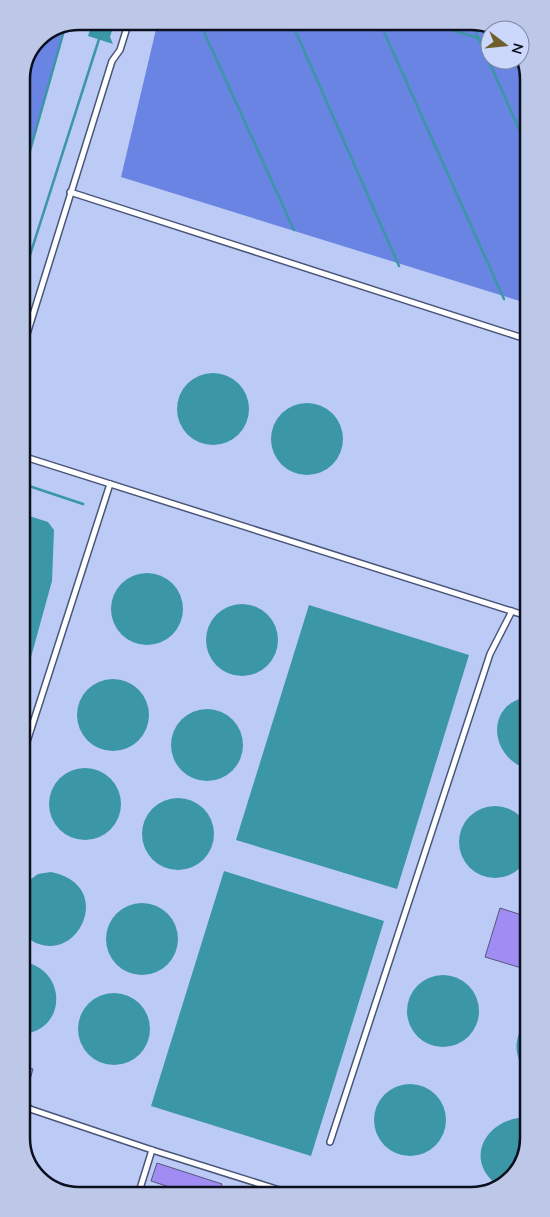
<svg xmlns="http://www.w3.org/2000/svg" width="550" height="1217" font-family="Mulish,sans-serif">
	<rect width="100%" height="100%" fill="#bccbf6"/>
	<g fill="#6a84e4">
		<path d="M158,21H475L498,30H490V60H520V52L526,60V303L121,177Z"/>
		<path d="M65,27L22,179L21,76L38,38Z"/>
	</g>
	<g fill="#3b96a5">
		<path d="M93,21H115L110,37L113,44L88,36Z"/>
		<circle cx="213" cy="409" r="36"/>
		<circle cx="307" cy="439" r="36"/>
		<path d="M23,514L48,522L54,530L52,581L23,686Z"/>
		<circle cx="147" cy="609" r="36"/>
		<circle cx="242" cy="640" r="36"/>
		<path d="M309,605L469,655L397,889L236,840Z"/>
		<circle cx="113" cy="715" r="36"/>
		<path d="M527,697L528,769C489,758 485,704 527,697Z"/>
		<circle cx="207" cy="745" r="36"/>
		<circle cx="85" cy="804" r="36"/>
		<circle cx="178" cy="834" r="36"/>
		<circle cx="495" cy="842" r="36"/>
		<path d="M224,871L384,921L311,1156L151,1106Z"/>
		<path d="M51,872C121,886 72,977 24,935V884L38,874Z"/>
		<circle cx="142" cy="939" r="36"/>
		<path d="M24,962C67,970 67,1029 24,1034Z"/>
		<circle cx="443" cy="1011" r="36"/>
		<circle cx="114" cy="1029" r="36"/>
		<path d="M528,1019L529,1074C512,1057 513,1036 528,1019Z"/>
		<circle cx="410" cy="1120" r="36"/>
		<path d="M518,1118L529,1120V1138L517,1173L499,1186C465,1163 482,1124 518,1118Z"/>
	</g>
	<g fill="none" stroke-linecap="round" stroke-linejoin="round">
		<g stroke="#3b96a5" stroke-width="2.5">
			<path d="M199,21L294,230"/>
			<path d="M291,21L399,266"/>
			<path d="M379,21L504,299"/>
			<path d="M424,21L490,42"/>
			<path d="M471,21L526,145"/>
			<path d="M22,179L65,27"/>
			<path d="M22,280L100,36"/>
			<path d="M23,484L83,504"/>
		</g>
	</g>
	<g fill="#9f8df3" stroke="#59547b">
		<path d="M500,908L528,917V970L485,957Z"/>
		<path d="M24,1066L33,1069L29,1083L24,1082Z"/>
		<path d="M157,1163L222,1184L219,1195H194L151,1181Z"/>
	</g>
	<g fill="none" stroke-linecap="round" stroke-linejoin="round">
		<defs>
			<g id="service">
				<path d="M70,192L526,339"/>
				<path d="M22,350L112,61L120,50L129,21"/>
				<path d="M22,456L527,616"/>
				<path d="M23,754L110,484"/>
				<path d="M24,1107L152,1150L292,1194"/>
				<path d="M24,1122L29,1108"/>
				<path d="M330,1142L490,654L512,611"/>
				<path d="M138,1195L152,1150"/>
			</g>
		</defs>
		<use href="#service" stroke="#4a557a" stroke-width="8"/>
		<use href="#service" stroke="#fff" stroke-width="5"/>
	</g>
	<path d="M0 0H550V1217H0ZM79 30H471A49 49 0 0 1 520 79V1138A49 49 0 0 1 471 1187H79A49 49 0 0 1 30 1138V79A49 49 0 0 1 79 30Z" fill="#bdc8e9" fill-rule="evenodd"/>
	<path fill="none" stroke="#0b0f1e" stroke-width="2.5" d="M79 30H471A49 49 0 0 1 520 79V1138A49 49 0 0 1 471 1187H79A49 49 0 0 1 30 1138V79A49 49 0 0 1 79 30Z"/>
	<g transform="translate(505 45) rotate(106)"><circle r="24" fill="#ccd8fb" stroke="#7f88a3"/>
	<path d="M0-4L9 19L0 12L-9 19Z" fill="#705f2d"/>
	<text y="-8" font-size="14" font-weight="bold" text-anchor="middle" fill="#0b0f1e">N</text>
	</g>
</svg>
